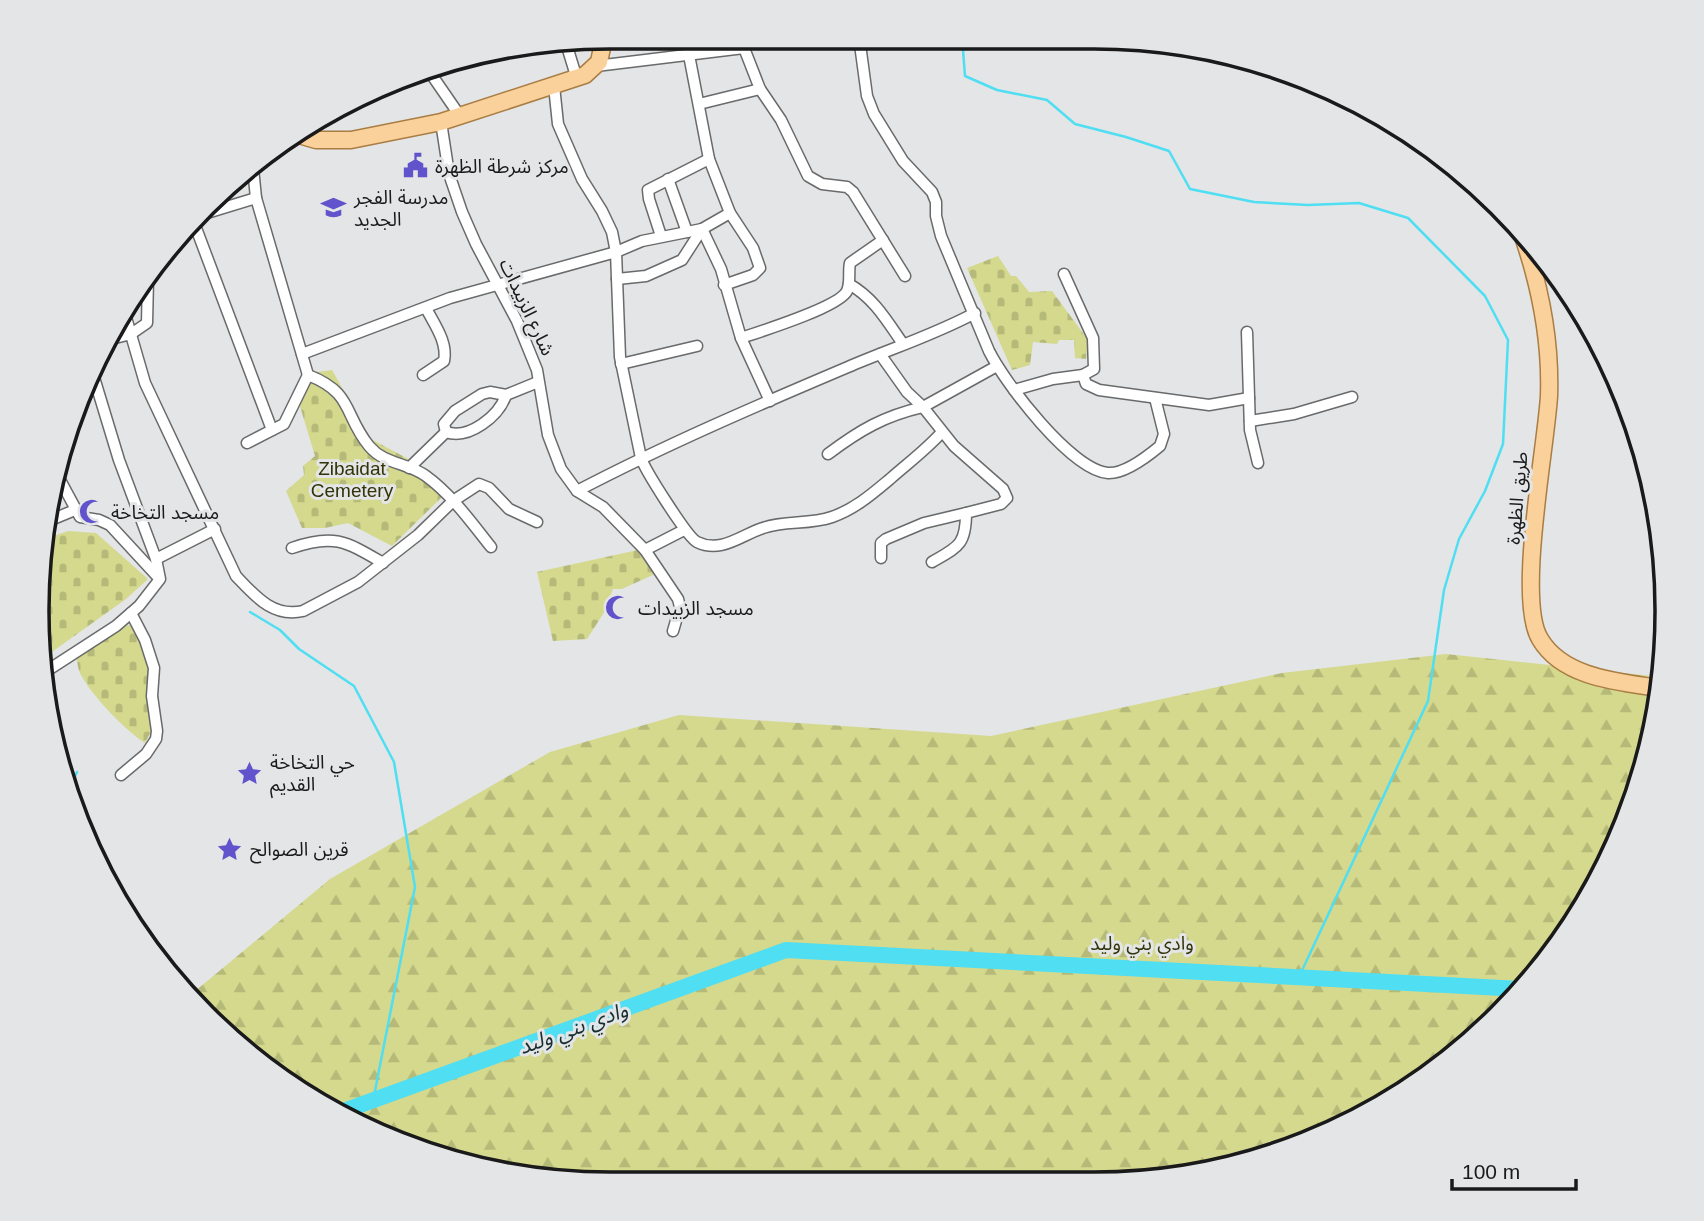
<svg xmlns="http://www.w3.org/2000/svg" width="1704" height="1221" font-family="Helvetica,'Noto Sans Arabic',sans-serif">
	<defs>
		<pattern id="forest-firs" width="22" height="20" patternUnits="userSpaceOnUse" patternTransform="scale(1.75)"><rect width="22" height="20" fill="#d5d98d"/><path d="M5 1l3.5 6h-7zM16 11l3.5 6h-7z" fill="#b6ba79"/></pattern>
		<pattern id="cemetery-stones" width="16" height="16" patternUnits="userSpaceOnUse" patternTransform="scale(1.75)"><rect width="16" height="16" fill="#d5d98d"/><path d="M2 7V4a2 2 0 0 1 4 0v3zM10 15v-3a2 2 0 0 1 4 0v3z" fill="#b6ba79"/></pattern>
	</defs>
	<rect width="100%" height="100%" fill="#e3e5e6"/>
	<path fill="url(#forest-firs)" d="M1446,654L1661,677L1648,759L1608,865L1548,960L1472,1042L1347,1125L1169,1179L1078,1172L1042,1180L573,1183L462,1165L357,1125L262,1066L188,997L330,879L550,752L679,715L991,736L1282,673Z"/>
	<g fill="url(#cemetery-stones)">
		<path d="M998,256L1011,276H1016L1029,292L1052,291L1088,340L1086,359L1075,358L1074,340H1059L1057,344L1033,342L1030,365L1012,370L967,268Z"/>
		<path d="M332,370L371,439L427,469L442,497L392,546L348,523L325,528H302L286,491L304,475L303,466L315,456L299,403L310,373Z"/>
		<path d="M68,531L96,533L148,579L126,599L49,654L42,656V540Z"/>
		<path d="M638,550L655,574L622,589H613L605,611L587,639L553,641L537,572Z"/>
		<path d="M133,625L153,648L152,679L159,698V716L145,743C125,730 91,695 80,673C77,666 77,657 76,650L112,626Z"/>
	</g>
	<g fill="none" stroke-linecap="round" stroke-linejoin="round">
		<g stroke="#4fdef2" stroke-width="2.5">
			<path d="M962,37L965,76L997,90L1047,100L1075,124L1126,137L1169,151L1190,189L1254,202L1308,205L1359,203L1408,218L1485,296L1508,340L1503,444L1485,491L1459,539L1444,590L1428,701L1299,977"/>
			<path d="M250,612L280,630L299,649L354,686L394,762L415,887L373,1101"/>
			<path d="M69,789L77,772"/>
		</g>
		<path stroke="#4fdef2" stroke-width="16" d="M338,1113L786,950L1521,989"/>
		<defs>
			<g id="minor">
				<path d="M743,37L744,48L760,89L781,120L808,176L822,184L847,187L853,192L905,276"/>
				<path d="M859,37L867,96L874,114L903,161L932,192L936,202V216L941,236L989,351C1005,383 1071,470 1108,473C1125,474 1148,456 1160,446L1164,434L1155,398"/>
				<path d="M566,43L577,79"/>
				<path d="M596,66L744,48"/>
				<path d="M429,71L460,116"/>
				<path d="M554,86L558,124L582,179L602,211L612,232L616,252L620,357L641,458C645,470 687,537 697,542C721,554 741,535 763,528C785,520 809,525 832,517C855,509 872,494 890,479C908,463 926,450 942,432"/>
				<path d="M699,104L760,89"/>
				<path d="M441,122L449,174L462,212L476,244L517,321L537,370L548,435L561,469L577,491L603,507L645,550L678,599L680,607L673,631"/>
				<path d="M253,168L256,198L308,375C354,393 343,414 369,446C385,465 407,462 426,476C452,495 471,522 491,547"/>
				<path d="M668,179L687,232"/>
				<path d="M197,216L256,198"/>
				<path d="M193,220L272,430"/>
				<path d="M702,229L721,269L741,338L770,401"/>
				<path d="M661,236L649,199L648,190L709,159"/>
				<path d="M617,279L646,276L682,260L702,229"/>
				<path d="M849,284C874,298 887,321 903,344"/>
				<path d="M724,285L753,275L760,268L753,248L730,213"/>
				<path d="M125,314L145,383L236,576C255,596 273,618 303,611L358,582L418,535L453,501L479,484L489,488L509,509L537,522"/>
				<path d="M1247,332L1250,430L1258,463"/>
				<path d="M741,338C762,331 839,307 847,291C851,282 848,272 850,263L883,240"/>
				<path d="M107,340L131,334L147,323L148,279"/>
				<path d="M302,354L450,298L616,252L642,241L702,229L730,213L709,159L689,55"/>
				<path d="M880,354L907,392L923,407"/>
				<path d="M621,364L697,346"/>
				<path d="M1611,372H1612"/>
				<path d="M423,375L444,361C448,342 434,324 426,308"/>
				<path d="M1083,375L1086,384L1099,390L1209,405L1249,398"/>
				<path d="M1014,390L1053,379L1083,375L1094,369L1093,338L1064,274"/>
				<path d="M1250,421L1294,414L1352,397"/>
				<path d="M446,432L444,424L455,411L482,394L490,392L506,395L538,382"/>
				<path d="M247,443L284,424L308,375"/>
				<path d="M828,454C860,430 884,416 923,407"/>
				<path d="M409,468L446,432C469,440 499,416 506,395"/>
				<path d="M59,478L80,517L99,520L110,525L158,577"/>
				<path d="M577,491C665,445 756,406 848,367C890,349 934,335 975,313"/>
				<path d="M46,522L75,510"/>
				<path d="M1658,531L1661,530"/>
				<path d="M292,548C334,533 347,542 383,563"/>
				<path d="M645,550L684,530"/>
				<path d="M881,558V543L886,539L924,523L966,513"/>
				<path d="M156,559L215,529"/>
				<path d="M932,562C958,547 966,545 966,513L1001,504L1007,498L1003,489L954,446L923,407L997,366"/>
				<path d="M42,674L116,626L139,606L160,579L156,559L119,460L92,371"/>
				<path d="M121,775L146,754L156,739L157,731L152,696L154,668L145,640L131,613"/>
			</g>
			<g id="primary">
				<path d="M292,133L316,140H351L441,122L585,75L599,62L604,38"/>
				<path d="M1520,228C1539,281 1551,339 1549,396C1546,448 1516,600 1540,639C1563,678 1619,682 1659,688"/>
			</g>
		</defs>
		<use href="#minor" stroke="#696a6b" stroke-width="13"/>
		<use href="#primary" stroke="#a97d43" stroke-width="19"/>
		<use href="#minor" stroke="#fff" stroke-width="10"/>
		<use href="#primary" stroke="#fad19b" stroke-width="16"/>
	</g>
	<defs>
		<symbol id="civic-bare" viewBox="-9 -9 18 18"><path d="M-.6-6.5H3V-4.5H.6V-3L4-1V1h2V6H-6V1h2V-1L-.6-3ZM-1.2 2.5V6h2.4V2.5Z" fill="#6053cb" stroke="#e3e5e6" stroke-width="2.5" paint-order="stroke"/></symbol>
		<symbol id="school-bare" viewBox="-9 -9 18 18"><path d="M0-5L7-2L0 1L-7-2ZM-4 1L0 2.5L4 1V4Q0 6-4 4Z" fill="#6053cb" stroke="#e3e5e6" stroke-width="2.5" paint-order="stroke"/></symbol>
		<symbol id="mosque-bare" viewBox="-9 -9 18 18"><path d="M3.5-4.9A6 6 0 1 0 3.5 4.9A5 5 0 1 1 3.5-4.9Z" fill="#6053cb" stroke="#e3e5e6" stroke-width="2.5" paint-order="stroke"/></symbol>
		<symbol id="sight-bare" viewBox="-9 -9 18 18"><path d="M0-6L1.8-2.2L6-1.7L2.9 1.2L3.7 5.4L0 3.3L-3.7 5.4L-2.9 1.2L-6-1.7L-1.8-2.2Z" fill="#6053cb" stroke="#e3e5e6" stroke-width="2.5" paint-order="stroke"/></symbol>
	</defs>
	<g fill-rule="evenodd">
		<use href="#civic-bare" x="398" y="148" width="35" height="35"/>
		<use href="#school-bare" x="316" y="190" width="35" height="35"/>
		<use href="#mosque-bare" x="74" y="494" width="35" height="35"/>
		<use href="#mosque-bare" x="600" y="590" width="35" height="35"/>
		<use href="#sight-bare" x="232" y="756" width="35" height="35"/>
		<use href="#sight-bare" x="212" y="832" width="35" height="35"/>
	</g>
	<g text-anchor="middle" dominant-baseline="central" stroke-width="6" stroke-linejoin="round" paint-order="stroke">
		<g font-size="19" fill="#1a1a1b" stroke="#e3e5e6" text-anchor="start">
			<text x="435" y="166">مركز شرطة الظهرة</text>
			<text x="354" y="197">مدرسة الفجر<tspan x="354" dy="22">الجديد</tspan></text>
			<text x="111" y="512">مسجد التخاخة</text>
			<text x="638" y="608">مسجد الزبيدات</text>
			<text x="270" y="762">حي التخاخة<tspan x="270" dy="22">القديم</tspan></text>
			<text x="250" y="849">قرين الصوالح</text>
		</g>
		<g font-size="19" fill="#1a1a1b" stroke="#e3e5e6">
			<text transform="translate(527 307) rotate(65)">شارع الزبيدات</text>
			<text transform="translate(1517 498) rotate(-85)">طريق الظهرة</text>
		</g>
		<g font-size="19" fill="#323308" stroke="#e3e5e6">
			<text x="352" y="468">Zibaidat<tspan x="352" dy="22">Cemetery</tspan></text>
			<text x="1142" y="943">وادي بني وليد</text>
		</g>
		<g font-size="21" font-style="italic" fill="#162e32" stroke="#e3e5e6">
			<text transform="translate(573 1028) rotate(-20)">وادي بني وليد</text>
		</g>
	</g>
	<path d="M0 0H1704V1221H0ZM610 49H1094A561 561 0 0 1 1655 610V611A561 561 0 0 1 1094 1172H610A561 561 0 0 1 49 611V610A561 561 0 0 1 610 49Z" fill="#e3e5e6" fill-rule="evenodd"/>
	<path fill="none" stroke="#1a1a1b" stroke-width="3.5" d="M610 49H1094A561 561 0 0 1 1655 610V611A561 561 0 0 1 1094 1172H610A561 561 0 0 1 49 611V610A561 561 0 0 1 610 49Z"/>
	<path d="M1452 1179v10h124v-10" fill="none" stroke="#1a1a1b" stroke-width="3.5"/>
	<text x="1462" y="1179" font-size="21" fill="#1a1a1b" stroke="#e3e5e6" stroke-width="5" paint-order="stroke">100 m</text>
</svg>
